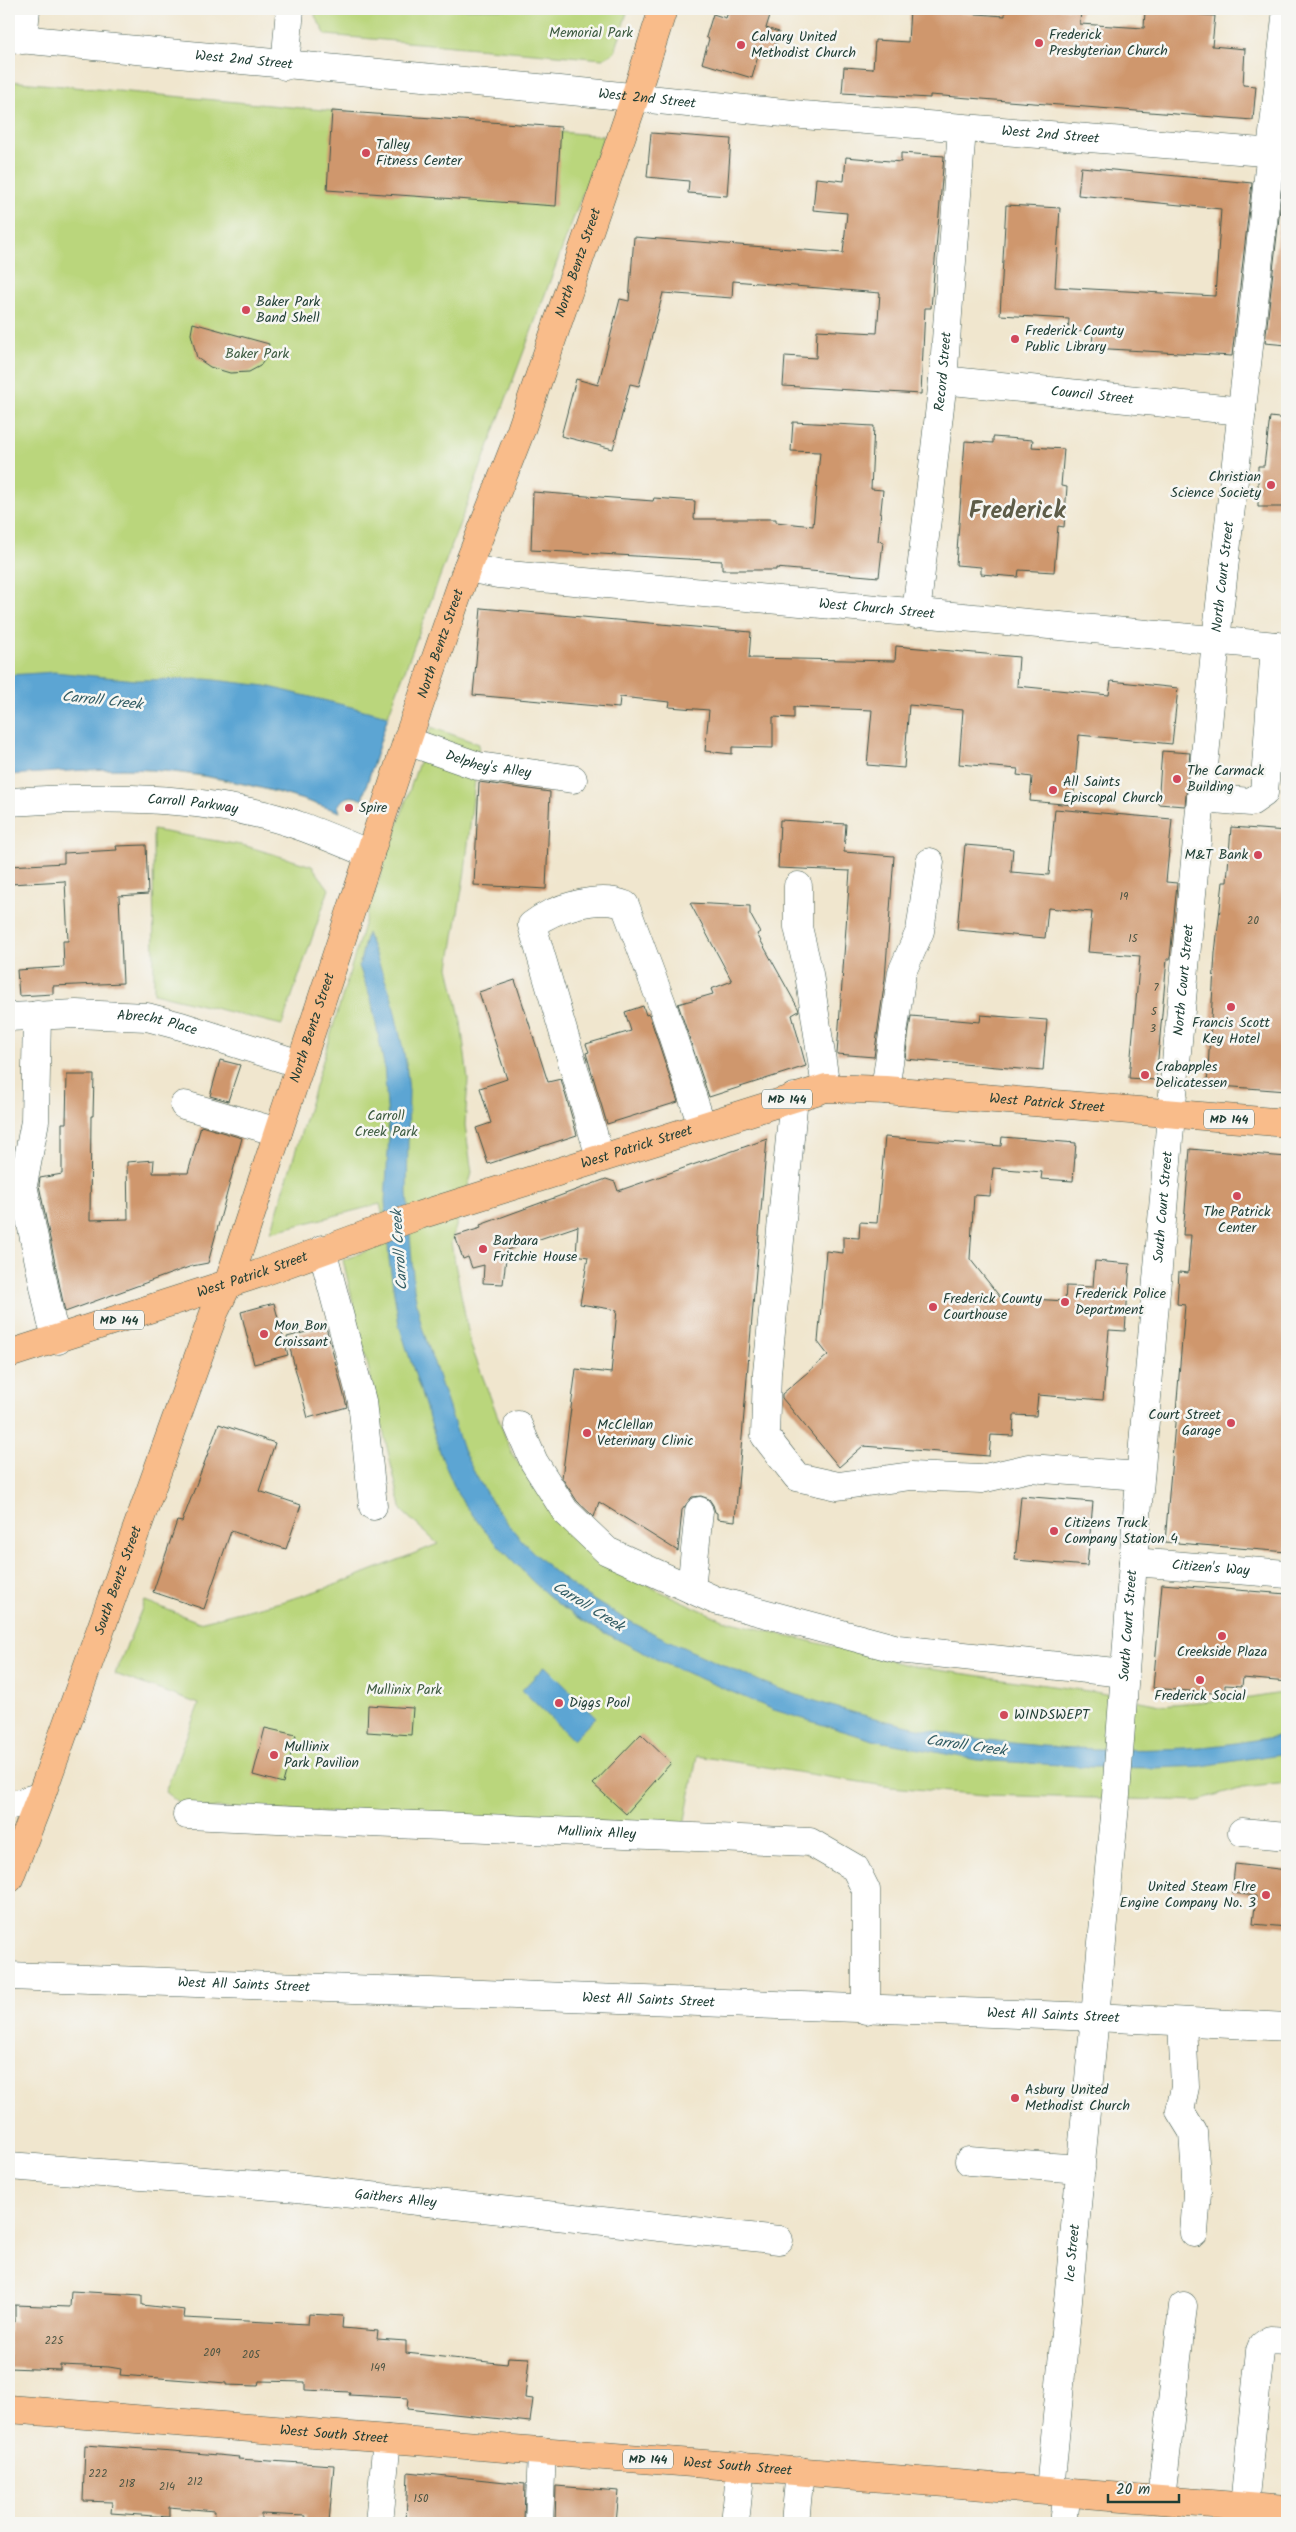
<svg xmlns="http://www.w3.org/2000/svg" width="1296" height="2532" font-family="Kalam,sans-serif">
	<rect width="100%" height="100%" fill="#f6f6f2"/>
	<filter id="ink" filterUnits="userSpaceOnUse"><feTurbulence type="fractalNoise" baseFrequency=".02" numOctaves="2"/><feDisplacementMap in="SourceGraphic" scale="10" xChannelSelector="R" yChannelSelector="G"/><feConvolveMatrix kernelMatrix="1 2 1 2 8 2 1 2 1" color-interpolation-filters="sRGB"/></filter>
	<filter id="wash" filterUnits="userSpaceOnUse"><feTurbulence type="fractalNoise" baseFrequency=".0096" numOctaves="4" result="noise"/><feDisplacementMap in="SourceGraphic" scale="20" xChannelSelector="R" yChannelSelector="G"/><feGaussianBlur stdDeviation="1.12" result="paint"/><feColorMatrix in="noise" values="0 0 0 0 0 0 0 0 0 0 0 0 0 0 0 0 0 1.4 0 .05"/><feComposite in="paint" operator="in"/></filter>
	<g filter="url(#wash)">
		<rect width="100%" height="100%" fill="#f0e6ce"/>
		<g fill="#bad67c" stroke="#6c8a58">
			<path d="M316,9H628L615,52L603,59L326,35L315,16Z"/>
			<path d="M9,81L604,136L388,716L362,800C352,794 344,796 338,806L340,812C271,788 197,770 123,769C85,769 47,772 9,774Z"/>
			<path d="M431,727L479,744L465,871L449,967L461,1022L468,1080L465,1125L472,1173L451,1243L471,1346L512,1454L582,1547L653,1588L723,1620L916,1667L1095,1692L1160,1705L1252,1698L1287,1692V1783L1243,1788L1198,1801L985,1795L891,1787L697,1756L684,1825L184,1807L165,1792L199,1704L115,1674L145,1601L199,1622L285,1601L335,1585L438,1544L402,1511L343,1260L389,1242L380,1204L271,1232L366,918Z"/>
			<path d="M153,830L246,846L312,866L329,889L282,1025L154,993Z"/>
		</g>
		<g fill="#5ba5d3" stroke="#3d7184">
			<path d="M54,672L136,680L206,679L266,686L388,716L362,800C352,794 344,796 338,806L340,812C272,788 196,769 123,769C85,769 47,773 9,775V675Z"/>
			<path d="M367,933L391,995L406,1063L409,1091L407,1193L414,1289L421,1324L463,1450C518,1566 594,1608 707,1658C731,1668 755,1680 780,1689C912,1737 1059,1757 1200,1747C1229,1745 1258,1739 1287,1735V1753L1202,1766L1154,1768L1093,1767L977,1760L873,1740L774,1710L664,1663L593,1627L559,1605L532,1581L483,1529L458,1495L442,1458L399,1325L389,1260L385,1201L389,1135L384,1065L371,999L359,966Z"/>
			<path d="M545,1666L596,1717L573,1740L522,1690Z"/>
		</g>
		<g id="blocks">
			<g fill="#cf976d">
				<path d="M729,9H772L766,28L779,32L772,56L759,52L752,78L702,63L709,39L706,37L713,14L726,18Z"/>
				<path d="M910,9H935V11L1005,16V9H1081L1080,24L1144,28L1145,10L1215,16L1212,46L1245,49L1243,85L1256,86L1253,120L930,95V98L842,93L844,67L873,69L875,40L908,42Z"/>
				<path d="M332,111L561,127L556,206L327,190Z"/>
				<path d="M651,133L731,139L727,196L688,193L689,181L647,177Z"/>
				<path d="M901,153L944,156L931,308H925L921,394L783,386L785,356L816,358L817,330L877,333L880,293L733,281L732,298L663,293L639,386L630,384L613,449L561,436L576,379L598,385L620,299L629,301L634,237L843,253L847,213L813,210L816,178L844,181L846,157L901,162Z"/>
				<path d="M1081,167L1252,183L1232,356L1092,348L1093,332L1068,331L1069,319L1000,315L1006,205L1060,208L1055,287L1215,296L1221,209L1078,195Z"/>
				<path d="M1282,190H1287V345L1265,343Z"/>
				<path d="M193,323L269,344L266,358L260,366L249,372L230,373L210,367L197,358L191,334Z"/>
				<path d="M1270,417L1287,419L1286,507H1258V466H1264Z"/>
				<path d="M793,422L874,426L871,489L883,490L878,541L883,542L879,577L776,568V570H722V561L531,550L533,492L653,501L654,498L695,501L694,519H776V522L813,526L820,452L791,451Z"/>
				<path d="M993,437L1033,440L1032,447L1064,449L1061,486L1067,487L1064,527L1058,526L1054,572L1019,570L1018,577L981,574V567L956,565L965,441L993,443Z"/>
				<path d="M481,608L751,632L749,658L895,661L896,646L1019,657L1017,686L1109,695L1111,681L1178,688L1172,744L1079,735L1073,805L1030,801L1032,777L1017,775L1018,769L959,764L963,710L909,705L904,768L867,765L872,710L794,707V718L773,717V748L732,747V754L705,751L709,710L669,707L670,702L620,697L619,708L473,695Z"/>
				<path d="M1162,751L1190,753L1185,806L1158,804Z"/>
				<path d="M479,782L550,792L546,889L474,885Z"/>
				<path d="M1055,809L1172,819L1166,882L1177,883L1170,959H1167L1156,1080L1129,1078L1140,956L1088,952L1092,912L1048,908L1045,938L957,930L965,845L1013,849L1011,872L1049,875Z"/>
				<path d="M780,820L846,824L844,852L894,856L885,979L874,1057L837,1054L850,871L778,868Z"/>
				<path d="M1231,827L1287,831V1091L1207,1085L1215,953L1223,882H1227Z"/>
				<path d="M146,845L148,894L119,896L123,983L53,986V994L19,996L17,970L64,967L63,941H68L65,881L9,884V866L64,863V853L117,850L116,846Z"/>
				<path d="M690,903L750,906V914L760,932L757,934L798,1008L799,1011L792,1015L806,1066L709,1097L678,1004L713,994L711,989L732,981Z"/>
				<path d="M515,980L548,1082L561,1079L577,1135L488,1164L476,1128L491,1123L480,1088L507,1079L479,992Z"/>
				<path d="M643,1006L646,1015L649,1014L678,1102L607,1124L586,1053L589,1052L586,1044L631,1031L625,1012Z"/>
				<path d="M981,1015L1047,1020L1043,1071L905,1059L911,1016L980,1022Z"/>
				<path d="M220,1060L240,1065L228,1101L210,1096Z"/>
				<path d="M67,1075H94L93,1116H91L90,1220L128,1219L127,1162L154,1160L153,1173H188L201,1126L242,1138L208,1263L192,1266L65,1312L39,1185L40,1178L62,1174V1123H66Z"/>
				<path d="M885,1137L1001,1146L1002,1137L1076,1143L1073,1181L1041,1179L1042,1172L993,1168L990,1196L974,1195L970,1259L1000,1297L1065,1301L1066,1286L1093,1287L1095,1261L1130,1264L1125,1331L1109,1330L1103,1400L1038,1395L1036,1416L1014,1415L1013,1436L991,1435L989,1456L863,1446L839,1467L782,1398V1394L828,1355L818,1342L826,1251L843,1253V1237L859,1238L860,1222L877,1223Z"/>
				<path d="M767,1139L735,1521L717,1519V1513L715,1512L713,1505L709,1499L701,1496L692,1497L682,1510L678,1551L599,1502L594,1517L577,1501L562,1478L576,1369L611,1373L617,1310L580,1304L588,1257L576,1255L578,1226L507,1250L503,1284L483,1283L484,1265L472,1268L468,1257L463,1259L455,1236L481,1228L480,1225L606,1179L615,1182L618,1191Z"/>
				<path d="M1190,1149L1287,1157V1552L1165,1542L1185,1305L1177,1304L1179,1272L1188,1273L1191,1235H1183Z"/>
				<path d="M274,1303L288,1355L254,1364L241,1312Z"/>
				<path d="M326,1327L347,1407L308,1418L287,1337Z"/>
				<path d="M219,1424L275,1443L259,1491L301,1505L286,1549L231,1531L204,1609L153,1592L177,1521L182,1522Z"/>
				<path d="M1021,1496L1093,1502L1087,1566L1015,1560Z"/>
				<path d="M1162,1584L1287,1594V1682L1243,1678L1242,1686L1225,1685V1694L1153,1688Z"/>
				<path d="M368,1705L413,1708L411,1735L367,1732Z"/>
				<path d="M265,1728L296,1735L283,1783L253,1775Z"/>
				<path d="M641,1734L671,1763L626,1814L593,1784Z"/>
				<path d="M1235,1864L1287,1870V1927L1253,1924L1256,1896L1232,1893Z"/>
				<path d="M71,2291L142,2295V2305L185,2310L184,2318L308,2324L309,2314L343,2316L342,2328L378,2331L377,2339L406,2341V2353L507,2364L508,2357L529,2358L525,2398L533,2399L530,2422L407,2409L408,2398L349,2395L350,2392L305,2390V2382L259,2381L258,2386L226,2385V2383L120,2375L121,2369L109,2367L60,2365V2370L9,2368V2322H15V2305L70,2307Z"/>
				<path d="M85,2445L173,2451L239,2457L238,2459L334,2465L329,2523L304,2522L305,2516L261,2514V2523H214L215,2511L169,2507V2517L111,2513L112,2502L83,2501Z"/>
				<path d="M408,2472L525,2484L524,2523H406Z"/>
				<path d="M556,2486L619,2491L616,2523H555Z"/>
			</g>
		</g>
	</g>
	<g filter="url(#ink)">
		<use href="#blocks" fill-opacity="0" stroke="#3e564b" stroke-width="1"/>
		<g fill="none" stroke-linecap="round" stroke-linejoin="round">
			<defs>
				<g id="minor">
					<path id="s1" d="M9,38L592,93L803,115L1287,154"/>
					<path d="M23,40L26,9"/>
					<path d="M285,66L290,9"/>
					<path id="s2" d="M943,380L1242,411"/>
					<path id="s3" d="M467,568L498,574L1287,647"/>
					<path id="s4" d="M916,614L943,380L962,129"/>
					<path id="s5" d="M407,741L478,766L573,779"/>
					<path d="M1201,798L1251,802L1264,793L1275,646"/>
					<path id="s6" d="M9,802C91,797 174,795 255,813C294,821 333,839 370,854"/>
					<path d="M798,886V927L809,974L826,1088"/>
					<path d="M37,1015L35,1121L23,1185L51,1320L58,1340"/>
					<path id="s7" d="M9,1017L76,1014L147,1017L181,1026L300,1064"/>
					<path d="M885,1090L902,972L920,931L930,862"/>
					<path d="M794,1097L767,1373L765,1436L797,1477L838,1486L911,1476L981,1479L1029,1468L1140,1476"/>
					<path d="M184,1105L278,1132"/>
					<path d="M600,1157L532,925C553,908 599,894 625,905L662,1004L702,1126"/>
					<path d="M322,1249L362,1401L373,1506"/>
					<path d="M518,1425L534,1462L565,1511L607,1551L715,1600L898,1649L1124,1673"/>
					<path id="s8" d="M1133,1562L1287,1574"/>
					<path d="M691,1589L699,1511"/>
					<path d="M9,1806L41,1796"/>
					<path id="s9" d="M187,1815L810,1842L855,1868L866,1890V2010"/>
					<path d="M1242,1832L1287,1836"/>
					<path id="s10" d="M9,1976L1095,2017L1287,2027"/>
					<path d="M1182,2022L1185,2087L1180,2111L1193,2132L1197,2193L1194,2233"/>
					<path d="M969,2161L1081,2169"/>
					<path id="s11" d="M9,2166L297,2188L779,2240"/>
					<path id="s12" d="M1050,2490L1116,1795L1133,1562L1171,1115L1216,640L1287,9"/>
					<path d="M1161,2499L1183,2306"/>
					<path d="M1244,2506L1260,2351L1262,2346L1270,2340L1287,2341"/>
					<path d="M379,2523L387,2439"/>
					<path d="M539,2523L542,2451"/>
					<path d="M735,2523L741,2466"/>
					<path d="M795,2523L800,2471"/>
					<path d="M1063,2523L1067,2492"/>
				</g>
				<g id="major">
					<path id="s13" d="M9,1354L258,1274L420,1215L826,1088L885,1090L1287,1123"/>
					<path id="s14" d="M9,1879L41,1796L214,1313L228,1284L407,741L467,568L521,430L635,97L663,9"/>
					<path id="s15" d="M9,2409L1287,2510"/>
				</g>
			</defs>
			<use href="#minor" stroke="#3e564b" stroke-width="29"/>
			<use href="#major" stroke="#3e564b" stroke-width="29"/>
			<use href="#minor" stroke="#fff" stroke-width="28"/>
			<use href="#major" stroke="#f9bc8a" stroke-width="28"/>
		</g>
	</g>
	<g fill="#d1495b" stroke="#f6f6f2" stroke-width="2">
		<circle cx="1039" cy="43" r="5"/>
		<circle cx="741" cy="45" r="5"/>
		<circle cx="366" cy="153" r="5"/>
		<circle cx="246" cy="310" r="5"/>
		<circle cx="1015" cy="339" r="5"/>
		<circle cx="1271" cy="485" r="5"/>
		<circle cx="1177" cy="779" r="5"/>
		<circle cx="1053" cy="790" r="5"/>
		<circle cx="349" cy="808" r="5"/>
		<circle cx="1258" cy="855" r="5"/>
		<circle cx="1231" cy="1007" r="5"/>
		<circle cx="1145" cy="1075" r="5"/>
		<circle cx="1237" cy="1196" r="5"/>
		<circle cx="483" cy="1249" r="5"/>
		<circle cx="1065" cy="1302" r="5"/>
		<circle cx="933" cy="1307" r="5"/>
		<circle cx="264" cy="1334" r="5"/>
		<circle cx="1231" cy="1423" r="5"/>
		<circle cx="587" cy="1433" r="5"/>
		<circle cx="1054" cy="1531" r="5"/>
		<circle cx="1222" cy="1636" r="5"/>
		<circle cx="1200" cy="1680" r="5"/>
		<circle cx="559" cy="1703" r="5"/>
		<circle cx="1004" cy="1715" r="5"/>
		<circle cx="274" cy="1755" r="5"/>
		<circle cx="1266" cy="1895" r="5"/>
		<circle cx="1015" cy="2098" r="5"/>
	</g>
	<g text-anchor="middle" dominant-baseline="central" stroke-width="5" stroke-linejoin="round" paint-order="stroke">
		<g font-size="11" fill="#4b5442">
			<text x="1124" y="897">19</text>
			<text x="1253" y="921">20</text>
			<text x="1133" y="939">15</text>
			<text x="1156" y="988">7</text>
			<text x="1154" y="1012">5</text>
			<text x="1153" y="1029">3</text>
			<text x="54" y="2341">225</text>
			<text x="212" y="2353">209</text>
			<text x="251" y="2355">205</text>
			<text x="378" y="2368">149</text>
			<text x="98" y="2474">222</text>
			<text x="195" y="2482">212</text>
			<text x="127" y="2484">218</text>
			<text x="167" y="2487">214</text>
			<text x="421" y="2499">150</text>
		</g>
		<g fill="#f6f6f2" stroke="#60746d" stroke-width="1">
			<rect x="762" y="1089.5" width="50" height="19" rx="4"/>
			<rect x="1204" y="1109.5" width="50" height="19" rx="4"/>
			<rect x="94" y="1310.5" width="50" height="19" rx="4"/>
			<rect x="623" y="2449.5" width="50" height="19" rx="4"/>
		</g>
		<g font-size="12" font-weight="bold" fill="#1f3d34">
			<text x="787" y="1099">MD 144</text>
			<text x="1229" y="1119">MD 144</text>
			<text x="119" y="1320">MD 144</text>
			<text x="648" y="2459">MD 144</text>
		</g>
		<g font-size="14" fill="#3e5c42" stroke="#f6f6f2">
			<text x="591" y="33">Memorial Park</text>
			<text x="257" y="354">Baker Park</text>
			<text x="386" y="1116">Carroll<tspan x="386" dy="16">Creek Park</tspan></text>
			<text x="404" y="1690">Mullinix Park</text>
		</g>
		<g font-size="14" fill="#1f3d34" stroke="#f6f6f2" text-anchor="start">
			<text x="1049" y="35">Frederick<tspan x="1049" dy="16">Presbyterian Church</tspan></text>
			<text x="751" y="37">Calvary United<tspan x="751" dy="16">Methodist Church</tspan></text>
			<text x="376" y="145">Talley<tspan x="376" dy="16">Fitness Center</tspan></text>
			<text x="256" y="302">Baker Park<tspan x="256" dy="16">Band Shell</tspan></text>
			<text x="1025" y="331">Frederick County<tspan x="1025" dy="16">Public Library</tspan></text>
			<text x="1261" y="477" text-anchor="end">Christian<tspan x="1261" dy="16">Science Society</tspan></text>
			<text x="1187" y="771">The Carmack<tspan x="1187" dy="16">Building</tspan></text>
			<text x="1063" y="782">All Saints<tspan x="1063" dy="16">Episcopal Church</tspan></text>
			<text x="359" y="808">Spire</text>
			<text x="1248" y="855" text-anchor="end">M&amp;T Bank</text>
			<text x="1231" y="1023" text-anchor="middle">Francis Scott<tspan x="1231" dy="16">Key Hotel</tspan></text>
			<text x="1155" y="1067">Crabapples<tspan x="1155" dy="16">Delicatessen</tspan></text>
			<text x="1237" y="1212" text-anchor="middle">The Patrick<tspan x="1237" dy="16">Center</tspan></text>
			<text x="493" y="1241">Barbara<tspan x="493" dy="16">Fritchie House</tspan></text>
			<text x="1075" y="1294">Frederick Police<tspan x="1075" dy="16">Department</tspan></text>
			<text x="943" y="1299">Frederick County<tspan x="943" dy="16">Courthouse</tspan></text>
			<text x="274" y="1326">Mon Bon<tspan x="274" dy="16">Croissant</tspan></text>
			<text x="1221" y="1415" text-anchor="end">Court Street<tspan x="1221" dy="16">Garage</tspan></text>
			<text x="597" y="1425">McClellan<tspan x="597" dy="16">Veterinary Clinic</tspan></text>
			<text x="1064" y="1523">Citizens Truck<tspan x="1064" dy="16">Company Station 4</tspan></text>
			<text x="1222" y="1652" text-anchor="middle">Creekside Plaza</text>
			<text x="1200" y="1696" text-anchor="middle">Frederick Social</text>
			<text x="569" y="1703">Diggs Pool</text>
			<text x="1014" y="1715">WINDSWEPT</text>
			<text x="284" y="1747">Mullinix<tspan x="284" dy="16">Park Pavilion</tspan></text>
			<text x="1256" y="1887" text-anchor="end">United Steam FIre<tspan x="1256" dy="16">Engine Company No. 3</tspan></text>
			<text x="1025" y="2090">Asbury United<tspan x="1025" dy="16">Methodist Church</tspan></text>
		</g>
		<g font-size="14" fill="#1f3d34" stroke="#f6f6f2">
			<text stroke="none"><textPath href="#s1" startOffset="236">West 2nd Street</textPath></text>
			<text stroke="none"><textPath href="#s1" startOffset="641">West 2nd Street</textPath></text>
			<text stroke="none"><textPath href="#s1" startOffset="1046">West 2nd Street</textPath></text>
			<text stroke="none"><textPath href="#s14" startOffset="1714">North Bentz Street</textPath></text>
			<text stroke="none"><textPath href="#s4" startOffset="244">Record Street</textPath></text>
			<text stroke="none"><textPath href="#s2" startOffset="150">Council Street</textPath></text>
			<text stroke="none"><textPath href="#s12" startOffset="1921">North Court Street</textPath></text>
			<text stroke="none"><textPath href="#s3" startOffset="412">West Church Street</textPath></text>
			<text stroke="none"><textPath href="#s14" startOffset="1309">North Bentz Street</textPath></text>
			<text stroke="none"><textPath href="#s5" startOffset="85">Delphey's Alley</textPath></text>
			<text stroke="none"><textPath href="#s6" startOffset="184">Carroll Parkway</textPath></text>
			<text stroke="none"><textPath href="#s12" startOffset="1516">North Court Street</textPath></text>
			<text stroke="none"><textPath href="#s7" startOffset="149">Abrecht Place</textPath></text>
			<text stroke="none"><textPath href="#s14" startOffset="904">North Bentz Street</textPath></text>
			<text stroke="none"><textPath href="#s13" startOffset="1081">West Patrick Street</textPath></text>
			<text stroke="none"><textPath href="#s13" startOffset="661">West Patrick Street</textPath></text>
			<text stroke="none"><textPath href="#s12" startOffset="1288">South Court Street</textPath></text>
			<text stroke="none"><textPath href="#s13" startOffset="256">West Patrick Street</textPath></text>
			<text stroke="none"><textPath href="#s8" startOffset="78">Citizen's Way</textPath></text>
			<text stroke="none"><textPath href="#s14" startOffset="318">South Bentz Street</textPath></text>
			<text stroke="none"><textPath href="#s12" startOffset="868">South Court Street</textPath></text>
			<text stroke="none"><textPath href="#s9" startOffset="410">Mullinix Alley</textPath></text>
			<text stroke="none"><textPath href="#s10" startOffset="235">West All Saints Street</textPath></text>
			<text stroke="none"><textPath href="#s10" startOffset="640">West All Saints Street</textPath></text>
			<text stroke="none"><textPath href="#s10" startOffset="1045">West All Saints Street</textPath></text>
			<text stroke="none"><textPath href="#s11" startOffset="388">Gaithers Alley</textPath></text>
			<text stroke="none"><textPath href="#s12" startOffset="238">Ice Street</textPath></text>
			<text stroke="none"><textPath href="#s15" startOffset="326">West South Street</textPath></text>
			<text stroke="none"><textPath href="#s15" startOffset="731">West South Street</textPath></text>
		</g>
		<g font-size="15" font-style="italic" fill="#315c64" stroke="#f6f6f2">
			<text transform="translate(102 701) rotate(6)">Carroll Creek</text>
			<text transform="translate(400 1250) rotate(-94)">Carroll Creek</text>
			<text transform="translate(588 1607) rotate(32)">Carroll Creek</text>
			<text transform="translate(966 1746) rotate(8)">Carroll Creek</text>
		</g>
		<g font-size="24" font-weight="bold" fill="#5d5c48" stroke="#f6f6f2">
			<text x="1017" y="511">Frederick</text>
		</g>
	</g>
	<rect width="1296" height="2532" fill="none" stroke="#f6f6f2" stroke-width="30"/>
	<path d="M1108 2494v8h71v-8" fill="none" stroke="#1f3d34" stroke-width="2.5"/>
	<text x="1116" y="2494" font-size="15" fill="#1f3d34" stroke="#f6f6f2" stroke-width="4" paint-order="stroke">20 m</text>
</svg>
